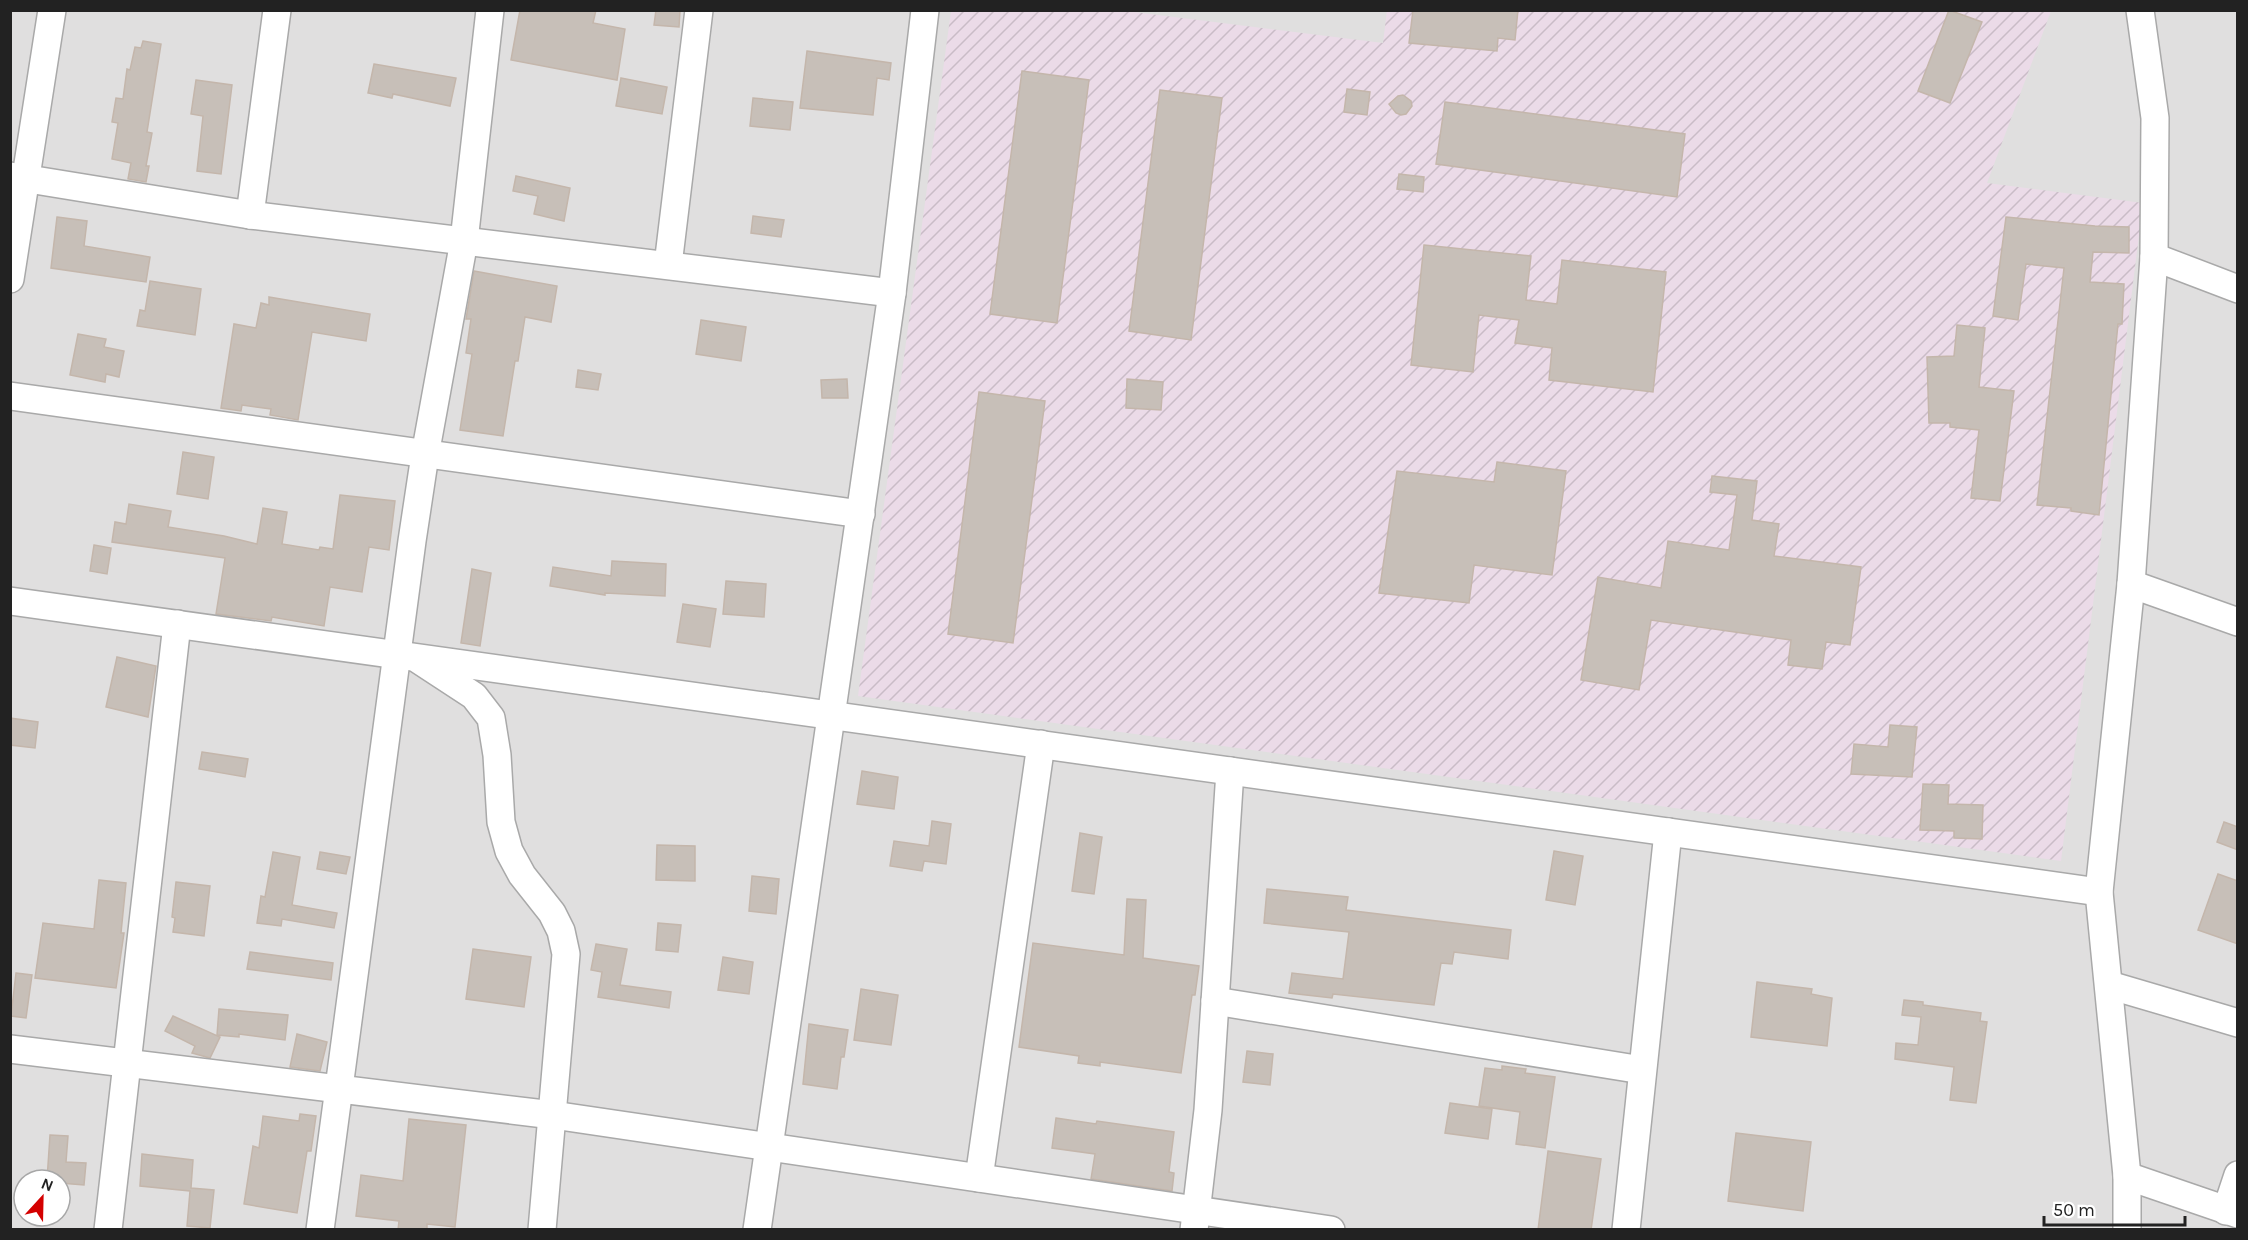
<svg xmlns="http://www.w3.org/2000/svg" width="2248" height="1240" font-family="Karla,sans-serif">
	<defs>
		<pattern id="industrial-furrows" width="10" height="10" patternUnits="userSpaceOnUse" patternTransform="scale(1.5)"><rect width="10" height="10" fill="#ebdbe8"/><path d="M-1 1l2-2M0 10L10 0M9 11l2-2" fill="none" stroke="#c9bcc7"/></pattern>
	</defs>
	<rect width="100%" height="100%" fill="#f2efe9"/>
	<path fill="#e0dfdf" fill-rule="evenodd" d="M10,11H2237V1229H11ZM24,1180H60V1216H24Z"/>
	<path fill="url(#industrial-furrows)" d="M1387,10L2051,11L1987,183L2143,203L2061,861L858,696L951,11H1126L1383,43Z"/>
	<g fill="#c7bfb8" stroke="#c4b6ab" stroke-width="1.5">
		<path d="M520,10H596L593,23L625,29L617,80L511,60Z"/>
		<path d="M656,10H680L679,27L654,25Z"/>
		<path d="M1413,10H1518L1515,40L1498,38L1497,51L1409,43Z"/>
		<path d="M1949,10L1982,22L1950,103L1918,91Z"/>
		<path d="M143,41L161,44L147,132L152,133L146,166H149L146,182L128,179L131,163L112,159L118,123L112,122L116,98L123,99L127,69L130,70L135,47L141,48Z"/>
		<path d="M807,51L891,63L889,80L877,78L873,115L800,108Z"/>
		<path d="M374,64L456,78L450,106L393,94L392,98L368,93Z"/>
		<path d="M1022,71L1089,80L1057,323L990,314Z"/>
		<path d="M621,78L667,87L662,114L616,106Z"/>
		<path d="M196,80L232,85L221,174L197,171L203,116L191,114Z"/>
		<path d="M1347,89L1370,92L1367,115L1344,112Z"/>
		<path d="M1160,90L1222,98L1191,340L1129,331Z"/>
		<path d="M1403,95L1411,101L1412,106L1406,114L1401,115L1396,113L1389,104L1398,96Z"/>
		<path d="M753,98L793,102L790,130L750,126Z"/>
		<path d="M1445,102L1685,134L1677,197L1436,164Z"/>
		<path d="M1399,174L1424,177L1423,192L1397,189Z"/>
		<path d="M516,176L570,188L564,221L534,214L538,196L513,191Z"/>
		<path d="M753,216L784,220L781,237L751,233Z"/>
		<path d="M57,217L87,221L84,246L150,257L146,282L51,268Z"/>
		<path d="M2006,217L2095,226L2129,227V253L2093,252L2090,282L2124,284L2122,324H2118L2099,515L2071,511V508L2037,505L2064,268L2026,264L2018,320L1993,316Z"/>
		<path d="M1424,245L1531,256L1526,300L1557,304L1562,260L1666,272L1653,392L1549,380L1552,348L1515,343L1519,320L1479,315L1473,372L1411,365Z"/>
		<path d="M474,271L557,286L551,322L525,317L518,361H515L503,436L460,430L472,354L466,353L471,319H466Z"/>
		<path d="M150,281L201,289L195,335L137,326L140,310L145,311Z"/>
		<path d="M269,297L370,314L366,341L312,332L298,420L270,415L271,409L242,405L241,411L221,408L234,324L256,328L261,303L269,305Z"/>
		<path d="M701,320L746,327L741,361L696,354Z"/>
		<path d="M1957,325L1985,328L1979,387L2014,391L2000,501L1971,498L1979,430L1950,427V423H1929L1927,357L1954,356Z"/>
		<path d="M78,334L106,339L104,347L124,351L119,377L106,374L105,382L70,375Z"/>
		<path d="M578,370L601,374L598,390L576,387Z"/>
		<path d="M847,379L848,398H822L821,380Z"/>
		<path d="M1127,379L1163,382L1161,410L1126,408Z"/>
		<path d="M979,392L1045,401L1013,643L948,634Z"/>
		<path d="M183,452L214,457L208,499L177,494Z"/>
		<path d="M1497,462L1566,471L1552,575L1474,565L1469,603L1379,593L1397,471L1494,482Z"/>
		<path d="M1712,476L1757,481L1752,520L1779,524L1774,556L1861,567L1850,645L1826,642L1822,669L1788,665L1791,640L1651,620L1639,690L1581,680L1598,577L1661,588L1668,541L1729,550L1737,495L1710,492Z"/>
		<path d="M340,495L395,501L389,550L369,547L362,592L330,587L324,626L272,617L271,621L216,614L225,558L112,542L115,522L126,524L129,504L171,511L168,527L224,536L257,544L263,508L287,512L282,544L319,550L320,547L333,549Z"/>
		<path d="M94,545L111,548L107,574L90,571Z"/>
		<path d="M612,561L666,564L665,596L605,593V595L550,586L553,567L611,576Z"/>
		<path d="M472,569L491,573L480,646L461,643Z"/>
		<path d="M726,581L766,584L764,617L723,614Z"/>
		<path d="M683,604L716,609L710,647L677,642Z"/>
		<path d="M117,657L156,666L148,717L106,707Z"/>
		<path d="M10,718L38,722L35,748L10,745Z"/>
		<path d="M1890,725L1917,727L1912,777L1851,774L1854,744L1888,747Z"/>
		<path d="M202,752L248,759L245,777L199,769Z"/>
		<path d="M862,771L898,777L894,809L857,804Z"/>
		<path d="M1923,784L1949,785L1948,804L1983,805L1982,839L1954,838V831L1920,830Z"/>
		<path d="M932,821L951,824L946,864L924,861L922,871L890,866L894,841L929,846Z"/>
		<path d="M2224,822L2238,827V850L2217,842Z"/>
		<path d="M1080,833L1102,837L1094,894L1072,891Z"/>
		<path d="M657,845L695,846V881L656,880Z"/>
		<path d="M1554,851L1583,856L1575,905L1546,900Z"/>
		<path d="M273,852L300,857L292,905L337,913L334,928L282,919L281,926L257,923L261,896L265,897Z"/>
		<path d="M320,852L350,857L346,874L317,869Z"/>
		<path d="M2218,874L2238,881V944L2198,930Z"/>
		<path d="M752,876L779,879L776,914L749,911Z"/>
		<path d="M99,880L126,883L121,933H124L116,988L35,978L43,923L94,929Z"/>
		<path d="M176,882L210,886L204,936L173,932L175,918L172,917Z"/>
		<path d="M1267,889L1348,897L1346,910L1511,930L1508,959L1454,952L1452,964L1441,963L1434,1005L1333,994L1332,998L1289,993L1292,973L1343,979L1349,932L1264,923Z"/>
		<path d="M1127,899L1146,900L1143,958L1199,966L1195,995H1192L1181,1073L1100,1062V1066L1078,1063L1079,1056L1019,1047L1033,943L1124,955Z"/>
		<path d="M658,923L681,925L678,952L656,950Z"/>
		<path d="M596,944L627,949L620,985L671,992L669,1008L598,997L602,972L591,970Z"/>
		<path d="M473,949L531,957L524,1007L466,999Z"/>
		<path d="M250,952L333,963L331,980L247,969Z"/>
		<path d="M723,957L753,962L749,994L718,990Z"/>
		<path d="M16,973L32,975L26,1018L11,1016Z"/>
		<path d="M1757,982L1812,989L1811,994L1832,998L1827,1046L1751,1037Z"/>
		<path d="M861,989L898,995L891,1045L854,1040Z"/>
		<path d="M1904,1000L1923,1002V1005L1981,1013L1980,1021L1987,1022L1976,1103L1950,1100L1954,1067L1895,1059L1896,1043L1918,1045L1921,1017L1902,1015Z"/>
		<path d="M219,1009L288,1015L285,1040L239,1034V1037L217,1035Z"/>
		<path d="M173,1016L220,1037L210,1058L192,1053L195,1046L165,1031Z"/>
		<path d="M809,1024L848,1030L844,1057H841L837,1089L803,1084Z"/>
		<path d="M297,1034L327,1042L320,1071L290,1067Z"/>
		<path d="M1247,1051L1273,1054L1270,1085L1243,1082Z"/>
		<path d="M1502,1066L1526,1069L1525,1073L1555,1077L1545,1148L1516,1144L1520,1112L1479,1106L1485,1068L1502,1070Z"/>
		<path d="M1450,1103L1492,1109L1488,1139L1445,1133Z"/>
		<path d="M300,1114L316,1116L311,1151H307L297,1213L244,1204L253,1146L259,1148L263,1116L299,1121Z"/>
		<path d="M1056,1118L1096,1124L1097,1121L1174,1132L1169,1172L1174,1173L1172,1191L1091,1179L1095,1154L1052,1148Z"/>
		<path d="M409,1119L466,1125L455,1227L427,1224V1230H398L399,1221L356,1216L361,1175L403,1181Z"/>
		<path d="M1736,1133L1811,1142L1803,1211L1728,1201Z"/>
		<path d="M50,1135L68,1136L66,1162L86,1163L84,1185L60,1183V1180H47Z"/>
		<path d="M1548,1151L1601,1159L1591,1230H1538Z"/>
		<path d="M142,1154L193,1160L191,1188L214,1190L210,1228L187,1226L190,1191L140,1186Z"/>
	</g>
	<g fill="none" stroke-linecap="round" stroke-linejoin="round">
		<defs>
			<g id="minor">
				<path d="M10,176L250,215L892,293"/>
				<path d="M250,215L277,10"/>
				<path d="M2154,257L2238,289"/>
				<path d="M668,265L699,10"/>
				<path d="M10,279L52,10"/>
				<path d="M10,396L861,514"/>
				<path d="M2131,584L2238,622"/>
				<path d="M10,601L2099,892"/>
				<path d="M419,660L474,696L491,718L497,755L501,822L509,851L522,875L552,913L561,931L566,954L542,1230"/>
				<path d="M2109,985L2238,1023"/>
				<path d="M1215,1001L1642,1070"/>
				<path d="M10,1049L553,1115L1331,1230"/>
				<path d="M2127,1176L2238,1214"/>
				<path d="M979,1178L1041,744"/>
				<path d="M2226,1211L2238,1175"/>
				<path d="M108,1230L177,624"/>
				<path d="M320,1230L412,541L425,455L464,241L490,10"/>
				<path d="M757,1230L892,293L925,10"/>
				<path d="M1194,1230L1208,1110L1230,771"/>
				<path d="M1626,1230L1668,832"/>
				<path d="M2127,1230V1176L2099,892L2131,584L2154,257L2155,118L2140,10"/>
			</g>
		</defs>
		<use href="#minor" stroke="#a9a9a9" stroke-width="30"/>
		<use href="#minor" stroke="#fff" stroke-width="27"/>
	</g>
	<rect width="2248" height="1240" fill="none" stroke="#222222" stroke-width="24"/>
	<g transform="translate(42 1198) rotate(22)"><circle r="28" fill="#ffffff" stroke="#a7a7a7" stroke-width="1.5"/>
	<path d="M0-4.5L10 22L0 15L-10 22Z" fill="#d40000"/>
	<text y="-9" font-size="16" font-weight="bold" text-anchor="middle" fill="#222222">N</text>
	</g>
	<path d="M2044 1216v9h141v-9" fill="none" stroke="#222222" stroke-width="3"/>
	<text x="2053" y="1216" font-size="18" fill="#222222" stroke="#ffffff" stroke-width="4.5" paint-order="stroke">50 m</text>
</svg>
